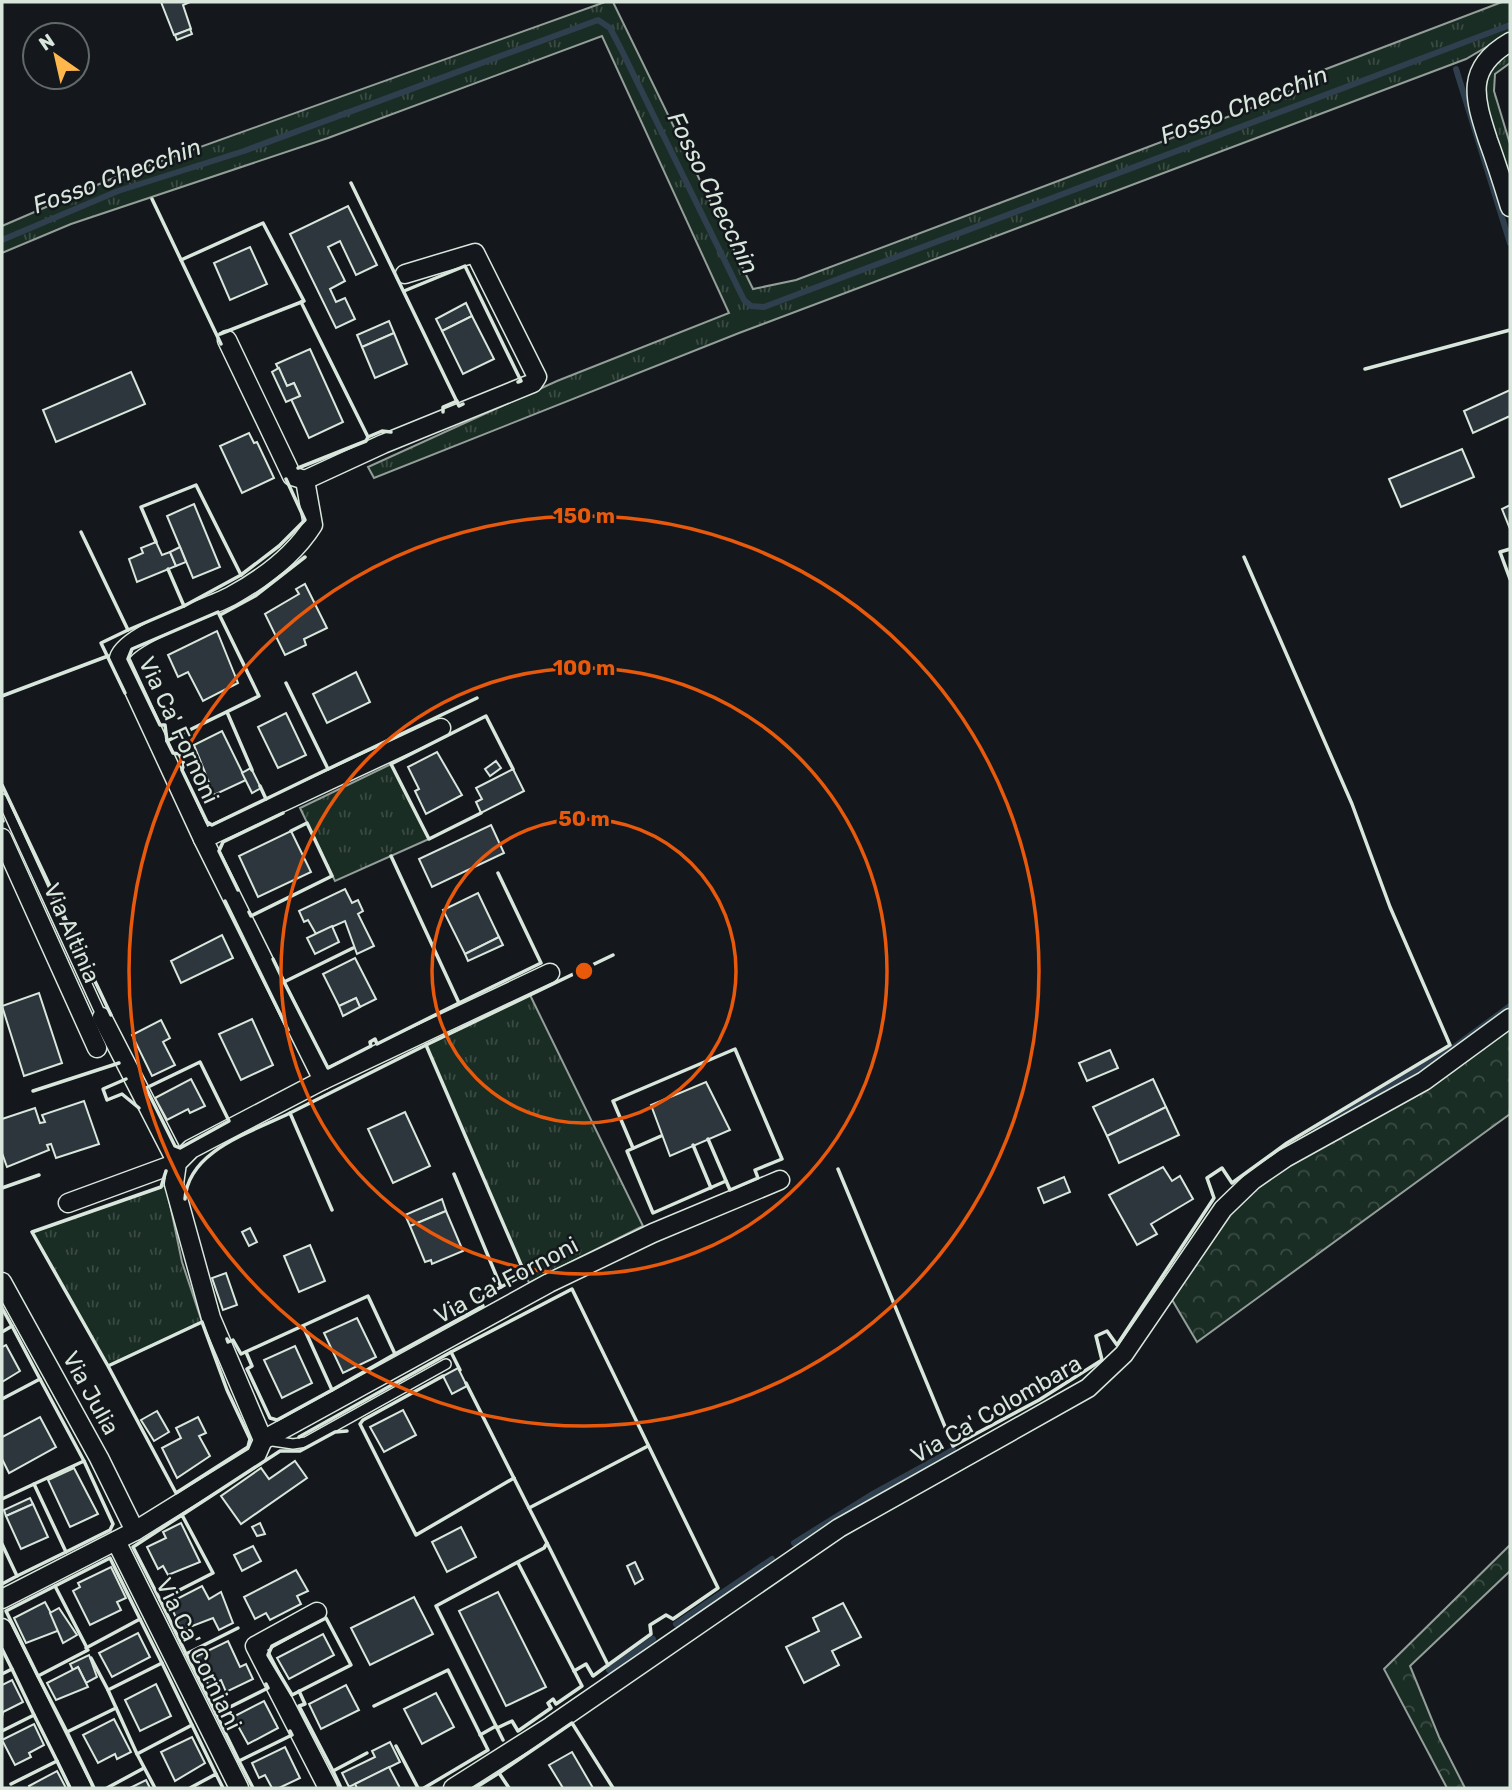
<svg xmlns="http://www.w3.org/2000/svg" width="1512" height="1790" font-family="Rubik,sans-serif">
	<defs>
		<pattern id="grass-tufts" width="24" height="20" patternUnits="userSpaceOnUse" patternTransform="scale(1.75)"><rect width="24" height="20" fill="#1a2d24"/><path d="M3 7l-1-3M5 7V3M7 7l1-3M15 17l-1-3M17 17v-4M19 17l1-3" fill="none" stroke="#3b4b43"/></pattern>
		<pattern id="forest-crowns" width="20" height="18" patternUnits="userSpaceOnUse" patternTransform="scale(1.75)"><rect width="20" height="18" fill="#1a2d24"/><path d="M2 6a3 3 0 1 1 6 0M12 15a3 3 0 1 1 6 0" fill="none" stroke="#3b4b43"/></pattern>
	</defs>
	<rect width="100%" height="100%" fill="#14181c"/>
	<g fill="url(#grass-tufts)" stroke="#939e99" stroke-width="2">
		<path d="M605,2H613L753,289L796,280L1283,96L1313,74L1502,2H1510V33L1466,59L739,333L374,478L368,467L557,381L729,313L602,36L328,138L71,224L2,253V226L111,179Z"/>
		<path d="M1510,49V63L1495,74L1494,91L1510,144V187L1482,91L1488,68Z"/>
		<path d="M391,764L429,839L335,881L300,808Z"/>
		<path d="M530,995L643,1226L529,1283L426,1045Z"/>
		<path d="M166,1185L182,1262L202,1322L108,1366L32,1232Z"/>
	</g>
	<g fill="url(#forest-crowns)" stroke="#939e99" stroke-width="2">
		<path d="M1510,1025V1114L1197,1342L1171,1298L1229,1215L1258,1184Z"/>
		<path d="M1510,1545V1571L1410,1666L1439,1737L1465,1788H1447L1384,1669Z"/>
	</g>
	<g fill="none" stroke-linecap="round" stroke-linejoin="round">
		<g stroke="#2f3f4d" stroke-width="6">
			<path d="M1456,69L1510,243"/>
			<path d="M2,240L118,191L244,151L598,20L610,28L621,49L744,300L751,306L764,307L1510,25"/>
			<path d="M1316,1129L1453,1048L1510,1006"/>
			<path d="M794,1543L871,1495L953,1450"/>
			<path d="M676,1624L772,1559"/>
			<path d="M609,1670L653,1639"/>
		</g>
	</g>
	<g fill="#2c363c" stroke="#d8e6dc" stroke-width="2">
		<path d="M161,2H190L183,5L191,29L174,35Z"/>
		<path d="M190,29L192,34L177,40L175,35Z"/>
		<path d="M348,206L377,265L356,275L340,241L328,247L345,281L330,289L336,302L345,298L355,319L336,328L290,234Z"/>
		<path d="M250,247L267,284L230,300L214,263Z"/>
		<path d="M466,303L472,316L442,331L436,319Z"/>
		<path d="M472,316L494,359L463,374L442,331Z"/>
		<path d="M389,321L394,333L362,347L357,335Z"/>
		<path d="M394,333L407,364L375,378L362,347Z"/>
		<path d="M310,349L343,422L309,438L291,399L300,396L294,383L287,386L276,364Z"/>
		<path d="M279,368L287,386L294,383L300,396L286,402L272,372Z"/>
		<path d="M131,372L145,404L56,442L43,410Z"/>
		<path d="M1510,390V416L1473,433L1464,411Z"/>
		<path d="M249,433L254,443L257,442L274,478L242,493L220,446Z"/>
		<path d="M1462,449L1474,477L1401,507L1389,479Z"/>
		<path d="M194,504L220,567L193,578L167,516Z"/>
		<path d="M1510,505V529L1502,509Z"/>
		<path d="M156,542L162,555L170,552L176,566L137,582L129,559L143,553L141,548Z"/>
		<path d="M180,547L186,562L176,566L170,552Z"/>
		<path d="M305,584L327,628L304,639L306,645L285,655L265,614L299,594L296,589Z"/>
		<path d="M217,631L238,683L203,701L188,672L178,677L168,655Z"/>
		<path d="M356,672L370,702L327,723L313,694Z"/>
		<path d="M286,713L306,755L278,768L258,727Z"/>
		<path d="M222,731L246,780L214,795L194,745Z"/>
		<path d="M437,752L462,795L426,814L415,791L419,789L408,767Z"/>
		<path d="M496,761L501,768L490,776L485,769Z"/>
		<path d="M251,768L261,788L252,793L242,773Z"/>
		<path d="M513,769L524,791L481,813L476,802L482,799L476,788Z"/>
		<path d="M491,825L504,853L432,887L419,859Z"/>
		<path d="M291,831L311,872L258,897L239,856Z"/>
		<path d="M345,889L352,903L358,900L363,911L358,914L374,946L357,954L345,921L316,934L308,920L304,922L299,911Z"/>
		<path d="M478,893L499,937L465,954L443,910Z"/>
		<path d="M332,926L339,942L315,954L307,938Z"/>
		<path d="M222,935L233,958L181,983L171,961Z"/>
		<path d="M499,937L503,945L468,961L465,954Z"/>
		<path d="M355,958L376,999L360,1007L356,998L339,1006L323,974Z"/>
		<path d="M39,993L62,1063L24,1076L2,1006Z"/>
		<path d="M356,998L360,1007L343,1016L339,1006Z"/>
		<path d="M252,1019L273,1065L241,1080L219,1034Z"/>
		<path d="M161,1020L170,1038L163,1042L175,1065L152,1076L132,1035Z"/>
		<path d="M1110,1050L1118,1068L1087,1081L1079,1063Z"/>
		<path d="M191,1079L205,1106L190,1113L188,1109L167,1120L155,1098Z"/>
		<path d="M1153,1079L1166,1107L1107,1136L1093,1107Z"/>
		<path d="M706,1082L730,1130L670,1156L651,1105Z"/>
		<path d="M84,1101L99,1144L56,1158L51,1144L47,1145L49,1150L7,1167L2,1153V1119L35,1108L40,1123L45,1122L42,1115Z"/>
		<path d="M1166,1107L1179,1135L1119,1163L1107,1136Z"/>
		<path d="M405,1112L430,1166L393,1183L368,1129Z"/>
		<path d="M1163,1167L1172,1181L1180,1176L1193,1199L1151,1224L1157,1234L1137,1245L1109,1195Z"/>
		<path d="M1064,1177L1070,1192L1044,1203L1038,1188Z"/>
		<path d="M442,1199L446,1211L410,1226L405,1215Z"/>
		<path d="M446,1211L463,1251L432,1264L431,1260L425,1262L410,1226Z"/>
		<path d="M250,1228L257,1242L249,1246L242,1232Z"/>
		<path d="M310,1245L325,1281L299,1292L284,1256Z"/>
		<path d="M226,1273L237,1305L223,1310L212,1278Z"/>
		<path d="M357,1318L376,1357L343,1373L324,1333Z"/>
		<path d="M6,1345L20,1371L2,1382V1347Z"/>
		<path d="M295,1346L312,1383L282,1398L264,1360Z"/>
		<path d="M458,1368L467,1386L452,1394L443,1376Z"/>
		<path d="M403,1410L416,1435L384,1452L370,1427Z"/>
		<path d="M157,1411L169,1432L154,1441L141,1420Z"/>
		<path d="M40,1417L56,1447L9,1473L2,1459V1437Z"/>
		<path d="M198,1417L206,1433L199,1436L210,1456L177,1478L162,1448L181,1438L176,1428Z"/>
		<path d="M295,1461L307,1478L241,1524L221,1496L261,1468L269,1479Z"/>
		<path d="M74,1468L98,1514L70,1527L48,1480Z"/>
		<path d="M30,1498L33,1504L6,1516L4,1510Z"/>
		<path d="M33,1504L48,1537L21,1549L6,1516Z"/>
		<path d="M181,1523L200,1562L168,1575L163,1566L158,1569L147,1547L166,1538L163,1532Z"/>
		<path d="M260,1523L265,1534L257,1536L252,1527Z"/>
		<path d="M461,1527L476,1557L447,1572L432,1542Z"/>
		<path d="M253,1546L261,1561L242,1571L234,1555Z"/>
		<path d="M635,1562L643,1579L635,1584L627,1566Z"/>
		<path d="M111,1567L126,1598L117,1602L121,1610L90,1625L73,1591L80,1587L78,1583Z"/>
		<path d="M296,1570L308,1591L297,1596L301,1604L270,1620L266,1613L255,1619L244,1597Z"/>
		<path d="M202,1586L209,1599L221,1592L233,1623L219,1630L213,1618L182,1630L169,1603Z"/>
		<path d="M498,1592L546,1687L506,1706L459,1611Z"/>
		<path d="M414,1597L433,1634L370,1665L351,1628Z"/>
		<path d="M45,1602L60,1630L26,1643L14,1618Z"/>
		<path d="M843,1603L861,1637L832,1651L839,1665L804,1683L786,1647L819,1631L813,1618Z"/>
		<path d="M59,1608L77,1635L63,1643L50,1613Z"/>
		<path d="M138,1633L150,1657L112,1677L99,1653Z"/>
		<path d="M323,1634L334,1655L289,1679L277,1658Z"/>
		<path d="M228,1641L240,1667L246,1664L253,1679L226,1692L221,1680L209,1686L195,1657Z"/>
		<path d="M89,1655L97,1677L86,1683L78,1667L73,1670L70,1664Z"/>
		<path d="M78,1667L88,1687L56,1700L47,1683Z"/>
		<path d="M12,1680L23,1702L3,1712L2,1717V1685Z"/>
		<path d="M156,1684L171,1716L140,1731L125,1700Z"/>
		<path d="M346,1685L359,1710L321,1729L309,1704Z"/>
		<path d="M436,1693L454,1727L422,1744L404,1709Z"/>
		<path d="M264,1701L278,1728L248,1744L233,1717Z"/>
		<path d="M114,1719L131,1752L117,1759L115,1754L98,1763L83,1735Z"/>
		<path d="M34,1724L44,1745L29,1753L31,1757L15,1765L2,1740Z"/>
		<path d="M192,1737L205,1763L175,1781L161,1752Z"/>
		<path d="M390,1742L400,1762L349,1787L342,1773L375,1757L372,1751Z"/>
		<path d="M285,1747L300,1778L279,1788H272L265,1775L259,1778L252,1763Z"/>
		<path d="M572,1752L593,1788H563L549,1765Z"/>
		<path d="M389,1767L400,1788H357L355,1784Z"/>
		<path d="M57,1771L66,1788H30L29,1786Z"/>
		<path d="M146,1780L150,1788H130Z"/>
	</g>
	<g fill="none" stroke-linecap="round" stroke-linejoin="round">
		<defs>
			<g id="service">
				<path d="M2,799L102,1017"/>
				<path d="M266,1440L293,1444L306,1442L446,1364"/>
			</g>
			<g id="minor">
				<path d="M1510,42C1465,68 1474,97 1488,140C1496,162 1503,184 1510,207"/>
				<path d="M227,340L292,476L305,480"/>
				<path d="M2,838L97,1048"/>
				<path d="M203,839L441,728"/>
				<path d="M323,1080L203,839L119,658C126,634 207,609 231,596C262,579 294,555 313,525L305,480L383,444L533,383L537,377L475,253L405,274"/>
				<path d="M68,1203L177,1163L102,1017"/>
				<path d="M2,1282L99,1458L135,1531"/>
				<path d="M263,1440L549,1283L653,1233L780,1180"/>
				<path d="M116,1541L239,1788"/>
				<path d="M2,1599L135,1531L256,1456L263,1440L211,1318L174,1184L177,1163L191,1149L323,1080L550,973"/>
				<path d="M317,1612L255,1646L328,1788"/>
				<path d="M2,1628L82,1788"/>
				<path d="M453,1788L551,1726L839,1528L1088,1388L1124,1354L1223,1209L1253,1180L1285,1158L1424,1081L1510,1018"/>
			</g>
		</defs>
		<use href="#service" stroke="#d8e6dc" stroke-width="12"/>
		<use href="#minor" stroke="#d8e6dc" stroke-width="21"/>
		<use href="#service" stroke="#14181c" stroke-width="9"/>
		<use href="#minor" stroke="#14181c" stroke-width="18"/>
		<g stroke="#d8e6dc" stroke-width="3.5">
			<path d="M351,183L459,406L463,404"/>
			<path d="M152,199L221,344"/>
			<path d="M181,260L263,223L304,301L220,334"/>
			<path d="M404,291L465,266L521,381L518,382"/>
			<path d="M1365,369L1510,330"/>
			<path d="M443,412V407L457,401"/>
			<path d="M368,437L382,431L391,432"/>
			<path d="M298,468L366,441L368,437L301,302"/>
			<path d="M81,532L128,630L101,643L125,693"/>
			<path d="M156,542L141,507L196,485L241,575L184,606"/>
			<path d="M1510,549L1500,552L1510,579"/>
			<path d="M241,575L279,546L305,520L286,479"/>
			<path d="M218,612L259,696L167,741L165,725H160L128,659L132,649Z"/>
			<path d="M220,615L255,596L305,557"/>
			<path d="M128,630L184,606L168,569"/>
			<path d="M2,696L108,656"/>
			<path d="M227,712L252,770"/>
			<path d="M167,741L173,753L179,754L184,764L182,770L207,822L212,825L266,799L260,786"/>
			<path d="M328,769L477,698"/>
			<path d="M2,785L111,1015"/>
			<path d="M266,799L328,769L286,683"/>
			<path d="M481,813L429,839L391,764L486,716L513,769"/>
			<path d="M2,818L3,821"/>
			<path d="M238,890L219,851L223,842L283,813"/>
			<path d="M225,901L288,1030"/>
			<path d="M249,912L251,916L332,876L307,823L291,831"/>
			<path d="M273,959L284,982L353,948"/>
			<path d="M284,982L328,1068L371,1046L370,1042L375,1039L377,1044L459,1003L391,856"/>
			<path d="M459,1003L541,963L498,873"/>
			<path d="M426,1045L613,955"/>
			<path d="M200,1062L229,1121L180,1148L175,1146L146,1088Z"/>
			<path d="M126,1079L103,1089L107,1100L122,1094L139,1108"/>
			<path d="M33,1091L119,1063"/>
			<path d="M661,1136L627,1151L653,1213L726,1181"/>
			<path d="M693,1145L711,1188"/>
			<path d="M633,1148L613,1101L735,1049L782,1159L755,1170L758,1178L730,1190L708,1139"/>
			<path d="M838,1169L953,1446L1039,1400L1102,1360L1096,1336L1107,1331L1117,1345L1214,1198L1207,1178L1222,1168L1232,1183L1287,1143L1450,1045L1390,907L1352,804L1244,557"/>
			<path d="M2,1188L39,1175"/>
			<path d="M185,1199C188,1150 252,1132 290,1113"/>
			<path d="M332,1210L290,1113L426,1045L525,1274L501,1287"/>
			<path d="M2,1308L12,1326"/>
			<path d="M2,1332L12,1326L40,1379"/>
			<path d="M227,1339L228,1342L233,1340L241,1354L368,1296L395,1354L332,1390"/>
			<path d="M246,1352L252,1366L247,1369L249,1373L270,1418L277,1420L332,1390L303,1326"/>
			<path d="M395,1354L483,1306L480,1298L501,1287L454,1174"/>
			<path d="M108,1366L176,1493L248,1447L250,1439L227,1390L202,1322L108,1366L32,1232L161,1187L166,1171"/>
			<path d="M460,1370L451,1352L572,1289L718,1588L673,1619L666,1615L650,1625L651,1634L608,1665"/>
			<path d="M443,1376L363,1420L360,1424L416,1535L514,1478"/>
			<path d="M466,1383L529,1508L648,1446"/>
			<path d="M2,1399L40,1379L84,1461"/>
			<path d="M299,1437L451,1352"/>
			<path d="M34,1484L84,1461L113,1524L110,1530L66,1552"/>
			<path d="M2,1499L34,1484L66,1552L17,1576"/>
			<path d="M182,1515L213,1573L160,1600L133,1547Z"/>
			<path d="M182,1515L280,1451H300L335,1432L347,1431"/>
			<path d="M547,1543L608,1665L593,1676L586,1664L574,1671"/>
			<path d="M2,1544L17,1576L2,1584"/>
			<path d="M55,1586L6,1611L38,1676L88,1650"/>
			<path d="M160,1600L186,1654L238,1628"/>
			<path d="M326,1618L351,1665L292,1695L268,1655L272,1646Z"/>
			<path d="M86,1646L55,1586L110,1558L140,1619"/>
			<path d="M86,1648L140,1619L162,1663"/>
			<path d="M2,1649L12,1669"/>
			<path d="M186,1654L216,1714L268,1688L266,1684"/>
			<path d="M91,1658L108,1690"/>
			<path d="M2,1674L12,1669L34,1715"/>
			<path d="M38,1676L67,1732L116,1708"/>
			<path d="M299,1691L305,1704L299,1706L333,1771L367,1753"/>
			<path d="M374,1706L448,1670L488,1750L424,1788"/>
			<path d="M216,1714L239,1761L292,1735L290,1731"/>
			<path d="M497,1728L512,1721L518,1731L551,1708L548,1703L553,1699L556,1704L582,1686L518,1563"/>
			<path d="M2,1731L34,1715L57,1761"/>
			<path d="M67,1732L94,1788"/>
			<path d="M480,1735L496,1726"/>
			<path d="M503,1740L436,1606L544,1548L547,1543L529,1508"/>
			<path d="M396,1746L418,1788"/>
			<path d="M137,1754L108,1690L162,1663L192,1725"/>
			<path d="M239,1761L253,1788"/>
			<path d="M333,1771L341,1788"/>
			<path d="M499,1773L572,1723L613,1788"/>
			<path d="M11,1784L57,1761L70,1788"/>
			<path d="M107,1788L144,1768"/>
			<path d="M155,1788L137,1754L192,1725L216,1774"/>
			<path d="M190,1788L216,1774L223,1788"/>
			<path d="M475,1788L499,1773L509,1788"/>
		</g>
	</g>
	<g fill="none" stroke="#e8590c" stroke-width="3.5">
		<circle cx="584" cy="971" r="152"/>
		<circle cx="584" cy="971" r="303"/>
		<circle cx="584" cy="971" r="455"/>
	</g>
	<g text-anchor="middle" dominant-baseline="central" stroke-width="5" stroke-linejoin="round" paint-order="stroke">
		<g font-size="23" fill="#d8e6dc" stroke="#14181c">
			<text transform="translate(179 730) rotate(65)">Via Ca' Fornoni</text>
			<text transform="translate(72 933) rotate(66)">Via Altinia</text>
			<text transform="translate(506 1280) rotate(-28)">Via Ca' Fornoni</text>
			<text transform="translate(91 1393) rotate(61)">Via Julia</text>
			<text transform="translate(996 1409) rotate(-30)">Via Ca' Colombara</text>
			<text transform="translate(199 1654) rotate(64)">Via Ca' Corniani</text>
		</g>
		<g font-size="24" font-style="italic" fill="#d8e6dc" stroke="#14181c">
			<text transform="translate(1244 105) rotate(-21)">Fosso Checchin</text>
			<text transform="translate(117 176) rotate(-20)">Fosso Checchin</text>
			<text transform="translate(713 193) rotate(64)">Fosso Checchin</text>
		</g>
	</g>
	<circle cx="584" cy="971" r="10" fill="#e8590c" stroke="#14181c" stroke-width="3.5"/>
	<g font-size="21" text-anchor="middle" font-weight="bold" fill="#e8590c" stroke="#14181c" stroke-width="5" stroke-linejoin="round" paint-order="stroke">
		<text x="584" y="523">150 m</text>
		<text x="584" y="675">100 m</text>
		<text x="584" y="826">50 m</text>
	</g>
	<rect width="1512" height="1790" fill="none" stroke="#d8e6dc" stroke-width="7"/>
	<g transform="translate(56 56) rotate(326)"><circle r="33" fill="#14181c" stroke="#626a69" stroke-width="2"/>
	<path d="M0-5L12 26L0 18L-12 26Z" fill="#ffb74d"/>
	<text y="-10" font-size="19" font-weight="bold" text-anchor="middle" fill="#d8e6dc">N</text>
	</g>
</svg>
